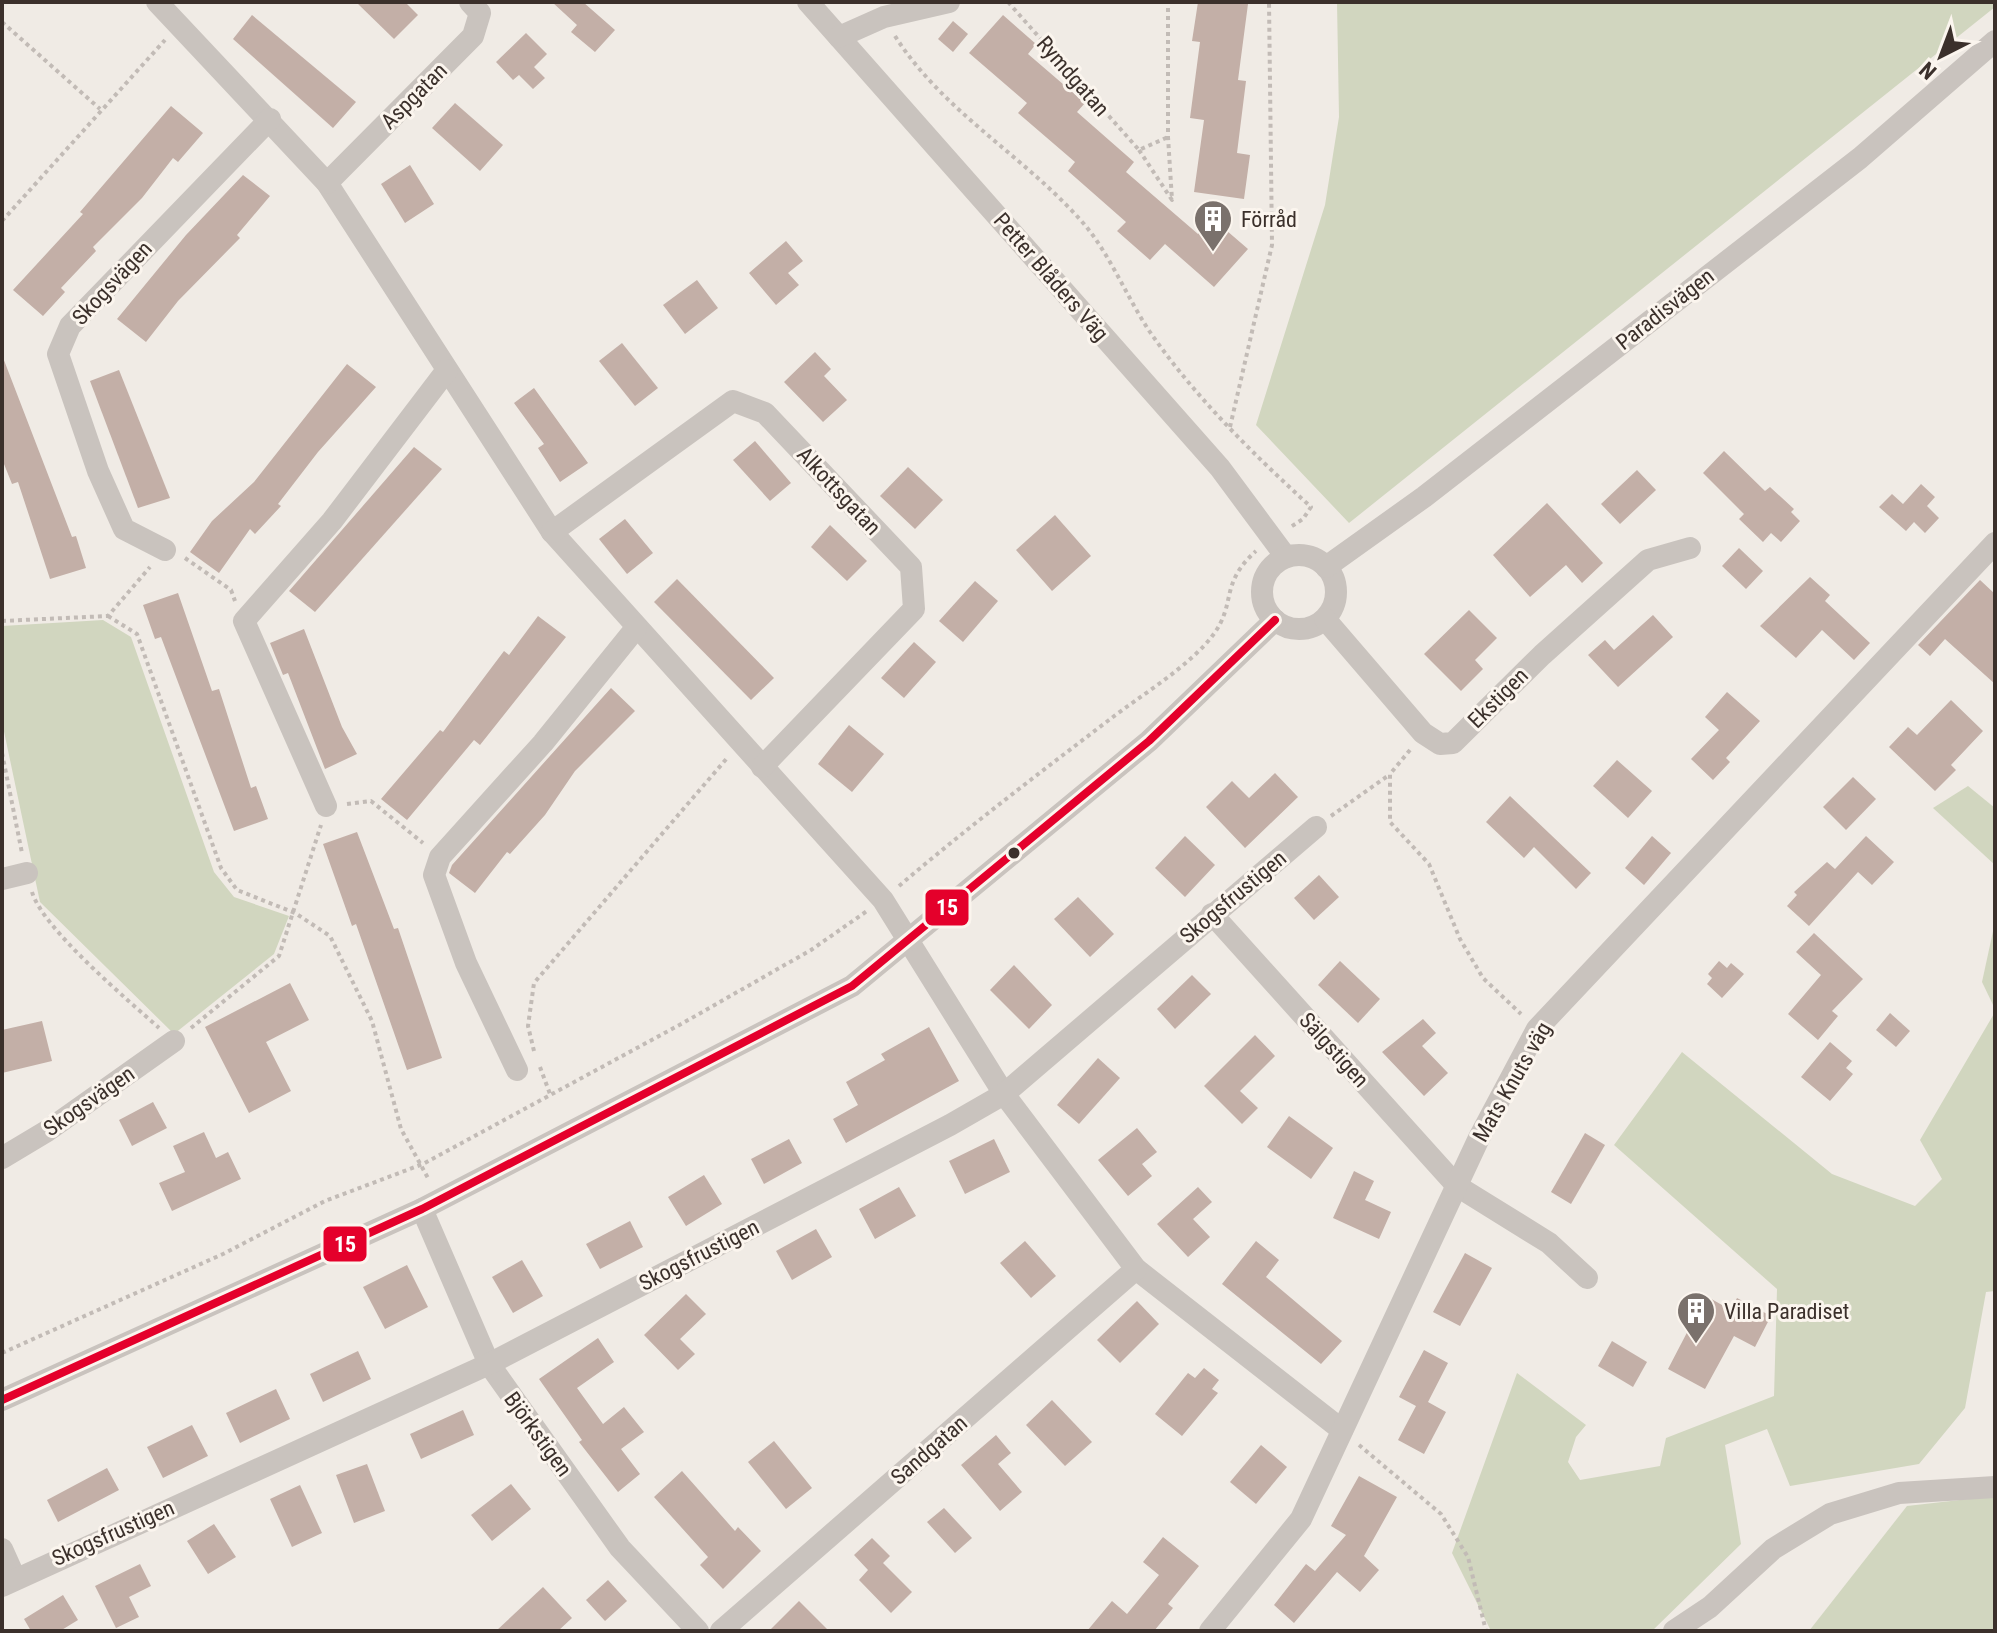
<svg xmlns="http://www.w3.org/2000/svg" width="1997" height="1633" font-family="'Roboto Condensed',sans-serif">
	<rect width="100%" height="100%" fill="#f0ebe5"/>
	<g fill="#d1d6bf">
		<path d="M1337,2H1995V7L1349,523L1256,425L1325,205L1339,117Z"/>
		<path d="M103,620L131,637L214,872L234,897L289,916L274,954L174,1034L40,902L2,722V626Z"/>
		<path d="M1968,786L1995,808V865L1933,808Z"/>
		<path d="M1995,922V1009L1982,982Z"/>
		<path d="M1995,1012V1291L1986,1292L1965,1408L1919,1464L1790,1486L1767,1429L1725,1445L1741,1544L1652,1631H1491L1452,1553L1517,1373L1586,1425L1576,1437L1568,1462L1580,1480L1660,1466L1666,1438L1774,1396L1777,1289L1614,1145L1682,1052L1832,1174L1915,1206L1942,1179L1920,1140Z"/>
		<path d="M1995,1496V1631H1809L1907,1506Z"/>
	</g>
	<g fill="#c3afa7">
		<path d="M356,2H405L418,15L394,39Z"/>
		<path d="M552,2H583L615,30L595,52L571,32L577,25Z"/>
		<path d="M1198,2L1248,4L1238,80L1246,81L1237,153L1250,155L1244,199L1194,192L1204,120L1190,118L1200,42L1192,41Z"/>
		<path d="M252,15L356,102L333,128L233,39Z"/>
		<path d="M1003,15L1036,44L1028,54L1085,103L1077,112L1134,162L1126,172L1198,234L1212,218L1248,249L1214,287L1165,244L1150,260L1117,231L1126,222L1068,171L1075,162L1018,113L1027,103L969,53Z"/>
		<path d="M953,21L968,34L953,52L938,39Z"/>
		<path d="M526,33L547,54L534,67L545,78L533,89L519,75L513,80L496,62Z"/>
		<path d="M455,103L503,145L480,171L432,128Z"/>
		<path d="M171,106L203,133L178,162L173,158L142,198L93,247L96,251L61,288L65,292L43,316L13,290L83,214L80,212Z"/>
		<path d="M410,165L434,204L405,223L381,184Z"/>
		<path d="M243,175L270,196L237,235L240,238L178,301L146,342L117,319L186,235Z"/>
		<path d="M786,241L803,261L788,273L799,285L776,305L749,273Z"/>
		<path d="M697,280L718,308L685,334L663,305Z"/>
		<path d="M622,343L658,388L635,406L599,361Z"/>
		<path d="M815,352L831,369L824,376L847,400L823,422L784,382Z"/>
		<path d="M2,355L72,537L76,536L86,568L50,579L18,482L12,484L2,459Z"/>
		<path d="M347,364L376,387L318,452L278,504L281,506L255,534L250,529L219,573L190,552L212,521L254,482Z"/>
		<path d="M119,370L170,498L138,508L90,381Z"/>
		<path d="M534,388L588,463L560,482L538,448L544,444L514,403Z"/>
		<path d="M755,441L791,483L770,501L733,460Z"/>
		<path d="M414,447L442,469L315,612L289,591Z"/>
		<path d="M1724,451L1765,491L1770,487L1794,509L1791,512L1800,521L1781,542L1771,533L1763,542L1739,519L1744,514L1703,473Z"/>
		<path d="M908,467L943,500L915,529L880,496Z"/>
		<path d="M1637,470L1656,490L1620,524L1601,504Z"/>
		<path d="M1921,484L1935,497L1927,506L1939,518L1925,533L1914,522L1906,531L1879,507L1892,494L1903,504Z"/>
		<path d="M1547,503L1603,563L1582,583L1566,565L1530,597L1493,555Z"/>
		<path d="M1055,515L1091,556L1052,591L1016,550Z"/>
		<path d="M625,519L653,553L627,574L599,539Z"/>
		<path d="M830,525L867,561L847,581L811,547Z"/>
		<path d="M1739,548L1763,571L1746,589L1722,566Z"/>
		<path d="M1810,577L1830,595L1825,601L1870,643L1854,660L1822,630L1796,658L1760,626Z"/>
		<path d="M677,579L774,678L751,700L654,602Z"/>
		<path d="M1980,580L1995,594V684L1945,639L1930,656L1918,645Z"/>
		<path d="M975,581L998,601L963,642L939,621Z"/>
		<path d="M178,593L212,691L219,689L251,788L256,786L268,819L234,831L161,637L155,639L143,605Z"/>
		<path d="M1469,610L1497,638L1475,660L1483,669L1461,691L1424,654Z"/>
		<path d="M1653,615L1673,637L1618,687L1588,655L1605,640L1614,650Z"/>
		<path d="M538,616L566,637L480,745L474,740L407,820L381,799L440,730L443,732L504,651L509,655Z"/>
		<path d="M304,629L342,727L357,754L325,769L288,673L283,675L270,643Z"/>
		<path d="M914,642L936,662L904,698L881,678Z"/>
		<path d="M611,688L635,711L575,771L545,815L510,854L507,852L475,893L449,873L452,865Z"/>
		<path d="M1727,692L1760,721L1726,758L1730,762L1713,780L1691,759L1719,730L1705,717Z"/>
		<path d="M1951,700L1983,731L1951,765L1956,770L1935,791L1889,747L1908,727L1917,735Z"/>
		<path d="M849,725L884,754L852,792L818,764Z"/>
		<path d="M1617,760L1652,791L1628,818L1593,786Z"/>
		<path d="M1275,773L1298,797L1245,848L1206,807L1232,781L1249,798Z"/>
		<path d="M1853,777L1876,799L1846,830L1823,807Z"/>
		<path d="M1510,796L1591,873L1576,889L1534,847L1524,858L1486,822Z"/>
		<path d="M357,832L394,929L398,928L442,1058L407,1070L356,924L352,926L323,844Z"/>
		<path d="M1185,836L1215,865L1185,897L1155,868Z"/>
		<path d="M1652,836L1671,853L1644,885L1625,868Z"/>
		<path d="M1866,836L1894,862L1872,885L1858,872L1809,926L1787,906L1797,895L1794,892L1827,862L1835,869Z"/>
		<path d="M1319,875L1339,897L1314,920L1294,898Z"/>
		<path d="M1078,897L1114,934L1090,957L1054,919Z"/>
		<path d="M1814,933L1863,979L1832,1011L1838,1016L1818,1040L1788,1014L1821,975L1796,952Z"/>
		<path d="M1340,961L1380,999L1358,1023L1318,985Z"/>
		<path d="M1719,961L1727,968L1731,963L1744,974L1722,998L1707,984L1712,978L1708,974Z"/>
		<path d="M1014,965L1052,1005L1029,1029L990,990Z"/>
		<path d="M1192,975L1211,994L1175,1029L1157,1009Z"/>
		<path d="M290,983L309,1020L266,1042L291,1091L249,1113L205,1027Z"/>
		<path d="M1890,1013L1910,1031L1896,1047L1876,1030Z"/>
		<path d="M1423,1019L1436,1033L1422,1046L1448,1073L1424,1096L1382,1052Z"/>
		<path d="M42,1021L52,1061L2,1073V1030Z"/>
		<path d="M929,1027L959,1081L846,1143L833,1119L858,1105L846,1082L885,1060L881,1054Z"/>
		<path d="M1255,1035L1275,1056L1240,1091L1258,1108L1242,1124L1204,1086Z"/>
		<path d="M1830,1042L1852,1061L1846,1068L1853,1074L1830,1101L1801,1077Z"/>
		<path d="M1098,1058L1120,1078L1079,1124L1057,1105Z"/>
		<path d="M153,1102L167,1128L132,1146L119,1120Z"/>
		<path d="M1289,1116L1333,1148L1311,1179L1267,1147Z"/>
		<path d="M1137,1128L1157,1152L1142,1164L1152,1176L1128,1196L1098,1160Z"/>
		<path d="M204,1132L216,1158L228,1152L241,1179L172,1211L159,1183L185,1172L173,1146Z"/>
		<path d="M1585,1133L1605,1145L1571,1204L1551,1192Z"/>
		<path d="M789,1139L802,1163L764,1184L751,1159Z"/>
		<path d="M994,1139L1010,1172L965,1194L949,1161Z"/>
		<path d="M1354,1171L1374,1181L1365,1200L1391,1212L1379,1239L1333,1218Z"/>
		<path d="M704,1175L722,1204L686,1226L668,1197Z"/>
		<path d="M899,1187L916,1216L875,1239L859,1209Z"/>
		<path d="M1198,1187L1212,1202L1193,1219L1210,1237L1188,1257L1157,1224Z"/>
		<path d="M630,1221L643,1247L600,1269L586,1244Z"/>
		<path d="M816,1229L832,1257L792,1280L776,1251Z"/>
		<path d="M1025,1241L1056,1276L1031,1298L1000,1263Z"/>
		<path d="M1256,1241L1279,1260L1266,1277L1342,1341L1321,1364L1222,1284Z"/>
		<path d="M1465,1253L1492,1268L1460,1326L1433,1312Z"/>
		<path d="M522,1260L543,1296L513,1313L492,1277Z"/>
		<path d="M407,1265L428,1307L385,1329L363,1287Z"/>
		<path d="M686,1294L706,1314L680,1339L695,1354L678,1370L644,1335Z"/>
		<path d="M1706,1296L1731,1310L1737,1298L1771,1316L1755,1347L1734,1336L1705,1389L1668,1369Z"/>
		<path d="M1137,1301L1159,1324L1120,1363L1097,1340Z"/>
		<path d="M598,1338L614,1362L577,1388L603,1424L624,1407L644,1432L621,1449L640,1474L618,1492L579,1442L582,1440L539,1379Z"/>
		<path d="M1612,1341L1647,1362L1633,1387L1598,1366Z"/>
		<path d="M1424,1350L1448,1363L1428,1402L1446,1412L1424,1454L1398,1440L1416,1406L1399,1397Z"/>
		<path d="M358,1351L371,1379L323,1402L310,1374Z"/>
		<path d="M1204,1368L1219,1380L1212,1389L1218,1393L1182,1436L1155,1414L1188,1373L1195,1378Z"/>
		<path d="M276,1389L290,1419L240,1443L226,1413Z"/>
		<path d="M1052,1400L1092,1442L1065,1466L1026,1425Z"/>
		<path d="M463,1410L474,1435L421,1459L410,1434Z"/>
		<path d="M192,1425L208,1456L163,1478L147,1447Z"/>
		<path d="M996,1435L1011,1453L998,1464L1022,1492L1000,1511L961,1465Z"/>
		<path d="M774,1441L812,1488L786,1509L748,1462Z"/>
		<path d="M1261,1445L1287,1467L1256,1504L1230,1482Z"/>
		<path d="M367,1464L385,1511L354,1523L336,1475Z"/>
		<path d="M107,1468L119,1490L58,1522L47,1500Z"/>
		<path d="M682,1471L735,1531L738,1527L761,1551L723,1589L700,1565L708,1557L654,1497Z"/>
		<path d="M1359,1476L1397,1497L1364,1556L1379,1570L1360,1592L1337,1572L1294,1623L1274,1605L1306,1564L1315,1571L1346,1535L1331,1526Z"/>
		<path d="M511,1484L531,1509L492,1541L471,1515Z"/>
		<path d="M300,1485L322,1533L292,1547L270,1499Z"/>
		<path d="M944,1508L972,1538L955,1553L927,1522Z"/>
		<path d="M214,1524L236,1557L208,1574L187,1541Z"/>
		<path d="M1163,1537L1199,1566L1168,1604L1173,1608L1154,1631H1087L1112,1601L1127,1614L1159,1575L1143,1562Z"/>
		<path d="M872,1538L890,1556L883,1563L912,1592L891,1613L859,1580L868,1570L854,1555Z"/>
		<path d="M140,1564L151,1586L129,1597L139,1617L116,1628L95,1586Z"/>
		<path d="M608,1580L627,1601L605,1621L586,1600Z"/>
		<path d="M543,1587L572,1618L558,1631H496Z"/>
		<path d="M63,1595L78,1620L60,1631H31L24,1619Z"/>
		<path d="M799,1601L829,1631H769Z"/>
	</g>
	<g fill="none" stroke-linecap="round" stroke-linejoin="round">
		<g stroke="#c2bbb6" stroke-width="4" stroke-dasharray="4 4" stroke-linecap="butt">
			<path d="M1008,2L1139,150L1168,137"/>
			<path d="M2,22L100,109"/>
			<path d="M895,36C944,113 1025,156 1084,224C1111,256 1127,298 1150,332C1195,397 1253,454 1311,507L1303,519L1289,528"/>
			<path d="M1139,150L1172,200L1168,137V2"/>
			<path d="M2,221L165,40"/>
			<path d="M1230,427L1272,245L1269,2"/>
			<path d="M185,558L231,590L235,601"/>
			<path d="M108,616L137,634L221,868L237,890L295,913L330,936L372,1021L401,1129L429,1180"/>
			<path d="M2,621L108,616L150,567"/>
			<path d="M1410,750L1390,774V822L1429,864L1460,939L1483,978L1521,1014"/>
			<path d="M2,753L22,853"/>
			<path d="M347,804L371,801L423,843"/>
			<path d="M1331,816L1389,775"/>
			<path d="M899,886C967,828 1038,774 1109,720C1140,696 1190,666 1213,635C1237,603 1219,584 1256,551"/>
			<path d="M32,892C43,929 128,1000 159,1028"/>
			<path d="M191,1028L279,956L321,825"/>
			<path d="M534,1051L528,1026L534,983L728,757"/>
			<path d="M540,1067L550,1094"/>
			<path d="M2,1353L223,1254L325,1201L423,1164L683,1023L811,950L867,911"/>
			<path d="M1359,1445L1441,1514L1468,1557L1486,1631"/>
		</g>
		<g stroke="#c9c3be" stroke-width="22">
			<path d="M157,2L327,183L552,532L883,900L1004,1094L1136,1269L1342,1430"/>
			<path d="M808,2L1220,468L1286,557"/>
			<path d="M839,37L884,17L949,2"/>
			<path d="M327,183L473,36L480,13L470,2"/>
			<path d="M552,532L733,401L765,413L911,567L914,609L762,767"/>
			<path d="M165,550L124,529L98,471L58,354L70,326L270,119"/>
			<circle cx="1299" cy="592" r="37"/>
			<path d="M1326,567L1424,497L1860,158L1995,41"/>
			<path d="M1325,619L1423,733L1440,744L1453,743L1542,655L1648,560L1690,548"/>
			<path d="M326,806L244,621L332,521L447,370"/>
			<path d="M2,879L27,873"/>
			<path d="M1212,914L1457,1186L1549,1243L1587,1278"/>
			<path d="M517,1070L466,963L434,875L440,857L543,743L636,628"/>
			<path d="M2,1158L47,1131L174,1041"/>
			<path d="M422,1209L489,1364L620,1548L698,1631"/>
			<path d="M2,1400L422,1209L852,986L1149,741L1275,620"/>
			<path d="M2,1549L15,1578"/>
			<path d="M2,1586L489,1364L950,1125L1004,1094L1316,827"/>
			<path d="M721,1631L1136,1269"/>
			<path d="M1210,1631L1301,1519L1479,1138L1537,1029L1995,543"/>
			<path d="M1674,1631L1710,1607L1773,1549L1830,1514L1899,1493L1995,1487"/>
		</g>
		<defs>
			<path id="bus-1" d="M2,1400L422,1209L852,986L1149,741L1275,620"/>
		</defs>
		<use href="#bus-1" stroke="#fbf5ee" stroke-width="14"/>
		<use href="#bus-1" stroke="#e4002b" stroke-width="8"/>
	</g>
	<defs>
		<symbol id="building-pin" viewBox="-11 -11 22 30"><path d="M0 17L-7.5 6A9.5 9.5 0 1 1 7.5 6Z" fill="#7a716c" stroke="#fbf5ee"/><path d="M-4-6H4V6H1V3H-1V6H-4ZM-2.5-4.3h1.7v1.8h-1.7ZM.8-4.3h1.7v1.8H.8ZM-2.5-1h1.7V.8h-1.7ZM.8-1h1.7V.8H.8Z" fill="#fff"/></symbol>
	</defs>
	<g fill-rule="evenodd">
		<use href="#building-pin" x="1191" y="197" width="44" height="60"/>
		<use href="#building-pin" x="1674" y="1289" width="44" height="60"/>
	</g>
	<circle fill="#3b302b" stroke="#fbf5ee" stroke-width="3" cx="1014" cy="853" r="7"/>
	<g text-anchor="middle" dominant-baseline="central" stroke-width="6" stroke-linejoin="round" paint-order="stroke">
		<g font-size="22" fill="#3b302b" stroke="#fbf5ee">
			<text transform="translate(1073 76) rotate(49)">Rymdgatan</text>
			<text transform="translate(414 96) rotate(-45)">Aspgatan</text>
			<text transform="translate(1051 277) rotate(49)">Petter Blåders Väg</text>
			<text transform="translate(112 283) rotate(-47)">Skogsvägen</text>
			<text transform="translate(1665 309) rotate(-38)">Paradisvägen</text>
			<text transform="translate(839 491) rotate(47)">Alkottsgatan</text>
			<text transform="translate(1498 698) rotate(-45)">Ekstigen</text>
			<text transform="translate(1233 897) rotate(-40)">Skogsfrustigen</text>
			<text transform="translate(1334 1050) rotate(48)">Sälgstigen</text>
			<text transform="translate(1512 1082) rotate(-60)">Mats Knuts väg</text>
			<text transform="translate(89 1101) rotate(-35)">Skogsvägen</text>
			<text transform="translate(699 1255) rotate(-27)">Skogsfrustigen</text>
			<text transform="translate(538 1434) rotate(54)">Björkstigen</text>
			<text transform="translate(929 1450) rotate(-41)">Sandgatan</text>
			<text transform="translate(113 1533) rotate(-24)">Skogsfrustigen</text>
		</g>
		<g font-size="22" fill="#3b302b" stroke="#fbf5ee" text-anchor="start">
			<text x="1241" y="219">Förråd</text>
			<text x="1724" y="1311">Villa Paradiset</text>
		</g>
	</g>
	<g stroke="#fbf5ee" stroke-width="3">
		<rect x="924" y="888" width="46" height="39" rx="8" fill="#e4002b"/>
		<rect x="322" y="1225" width="46" height="38" rx="8" fill="#e4002b"/>
	</g>
	<g font-size="22" text-anchor="middle" font-weight="bold" fill="#fff">
		<text x="947" y="915">15</text>
		<text x="345" y="1252">15</text>
	</g>
	<rect width="1997" height="1633" fill="none" stroke="#3b302b" stroke-width="8"/>
	<g transform="translate(1941 56) rotate(222)" stroke="#fbf5ee" stroke-width="6" paint-order="stroke">
	<path d="M0-6L14 30L0 20L-14 30Z" fill="#3b302b"/>
	<text y="-12" font-size="22" font-weight="bold" text-anchor="middle" fill="#3b302b">N</text>
	</g>
</svg>
